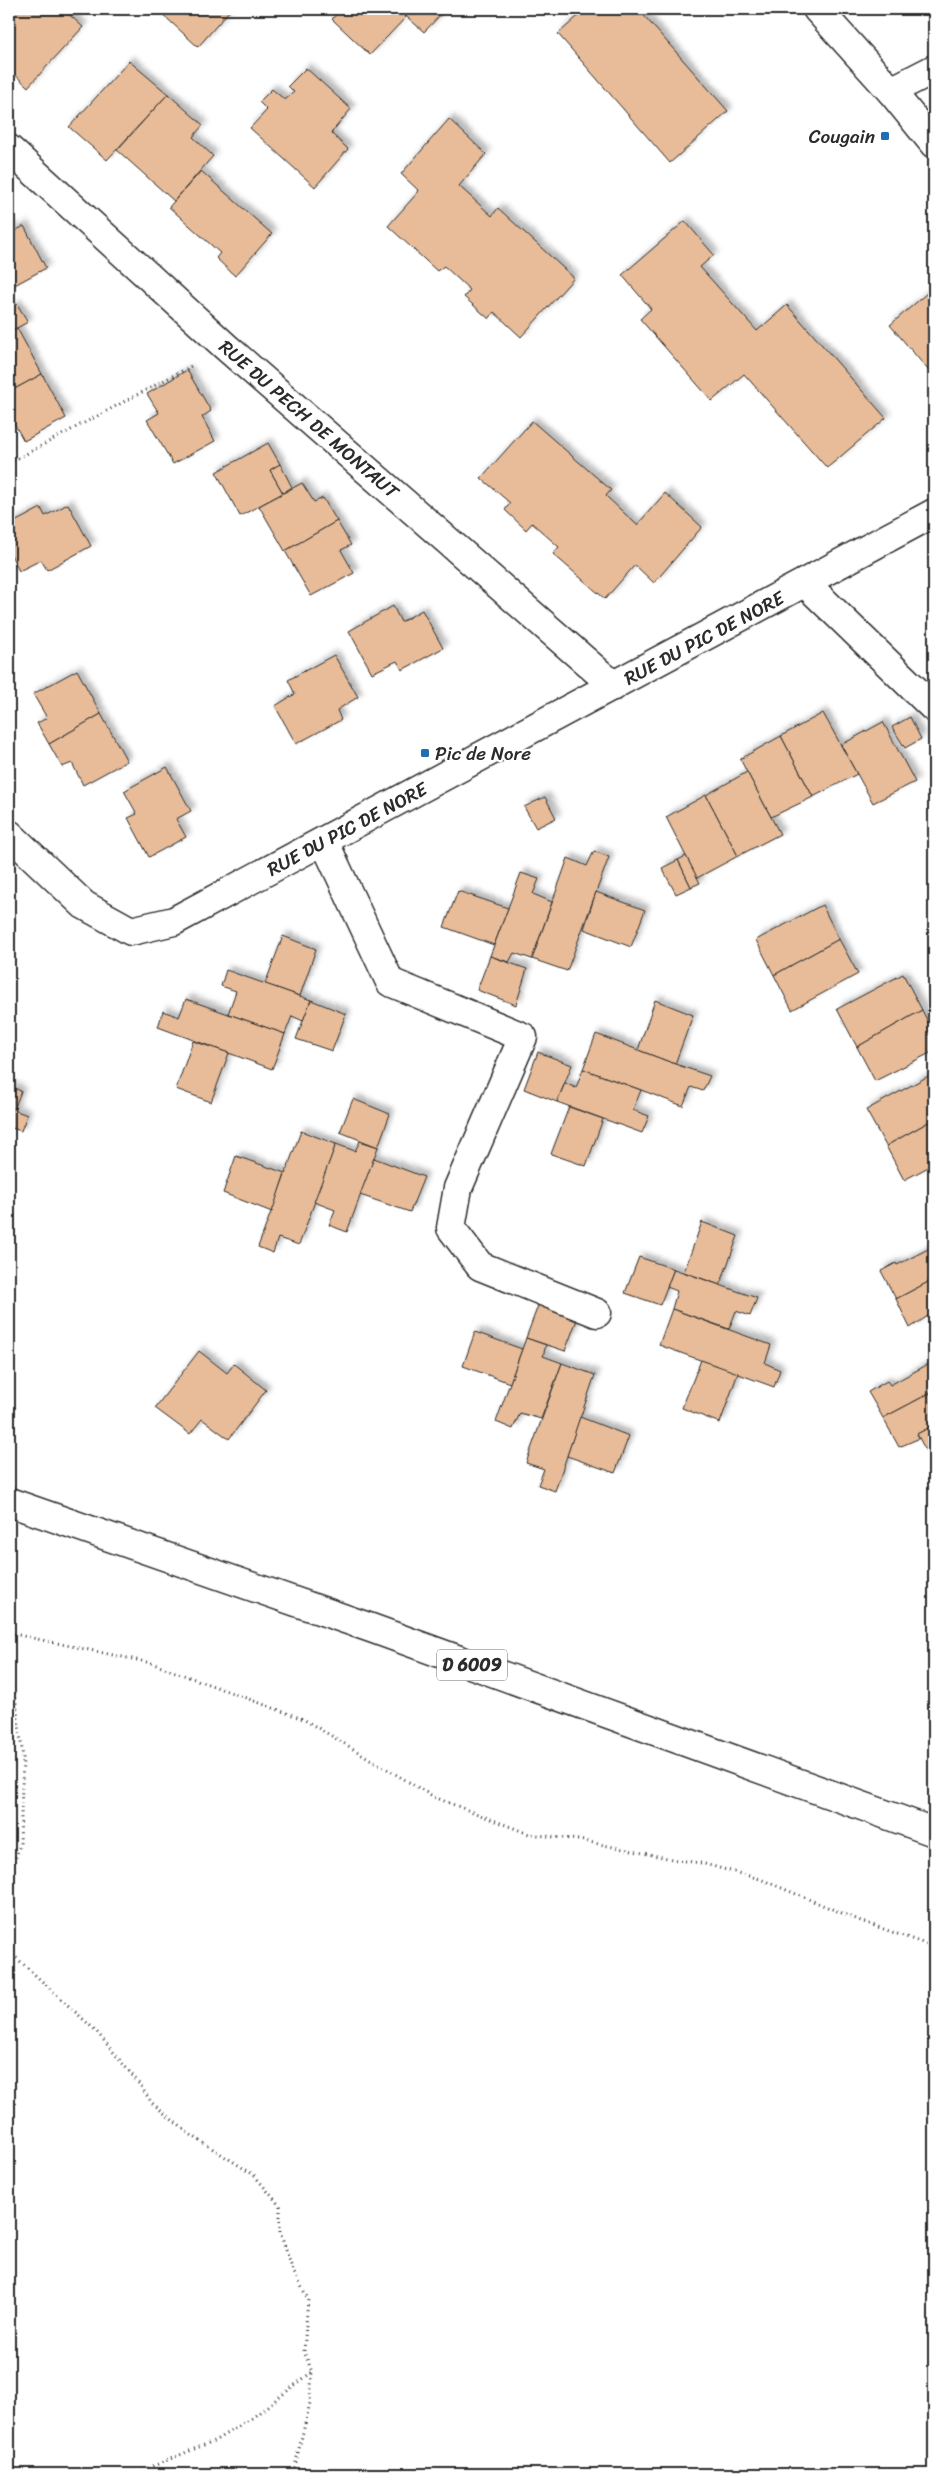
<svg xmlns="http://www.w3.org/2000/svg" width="943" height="2483" font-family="Sriracha,sans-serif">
	<defs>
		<filter id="shadow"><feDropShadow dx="4.5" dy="-4.5" stdDeviation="2.5" flood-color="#0004"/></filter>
	</defs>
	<rect width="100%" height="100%" fill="#fff"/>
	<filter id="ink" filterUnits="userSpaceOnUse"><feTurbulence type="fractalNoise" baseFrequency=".02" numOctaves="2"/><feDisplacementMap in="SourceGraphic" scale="10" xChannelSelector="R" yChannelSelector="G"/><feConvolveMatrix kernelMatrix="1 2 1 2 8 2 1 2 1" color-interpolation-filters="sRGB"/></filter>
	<g filter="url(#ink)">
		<g fill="#e8bc98" stroke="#2b2b2b" filter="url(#shadow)">
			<path d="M15,9H63L83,27L28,87L9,69V16Z"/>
			<path d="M231,9L198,47L159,11L161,9Z"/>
			<path d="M341,9H398L406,17L370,55L332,19Z"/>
			<path d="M398,9H446L424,32Z"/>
			<path d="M586,9H638L728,111L670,163L558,34Z"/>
			<path d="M129,61L168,94L107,160L69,127Z"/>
			<path d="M306,68L351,109L331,133L348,149L315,187L250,128L267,110L259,102L272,89L285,100L294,92L288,86Z"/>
			<path d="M168,94L203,125L193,137L213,156L174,201L117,150Z"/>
			<path d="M449,119L486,154L459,186L492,216L498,208L574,278L521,337L494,312L489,319L464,297L470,290L444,266L437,271L388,226L419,191L401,174Z"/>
			<path d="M201,171L272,234L235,276L216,258L220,253L169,207Z"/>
			<path d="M685,221L714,255L700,267L757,331L787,305L886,418L827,468L744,374L712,401L640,319L651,309L622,275Z"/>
			<path d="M9,223L13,232L24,226L46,268L9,288Z"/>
			<path d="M934,287V377L890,325Z"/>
			<path d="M17,304L28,322L9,332V309Z"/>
			<path d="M17,328L42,374L9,392V332Z"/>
			<path d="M187,370L211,411L202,417L215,441L173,464L147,420L159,413L147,394Z"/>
			<path d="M42,374L66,418L24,441L11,418L9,420V392Z"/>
			<path d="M532,421L611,490L606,496L637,525L665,493L702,527L654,583L635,565L605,599L553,554L559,547L532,523L526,530L505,510L510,503L481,478Z"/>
			<path d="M268,443L280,464L270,470L283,493L240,516L216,472Z"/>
			<path d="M280,464L292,487L283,493L270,470Z"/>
			<path d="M302,483L314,502L323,498L337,521L285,551L259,506Z"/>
			<path d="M68,504L91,546L47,570L41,560L19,571L9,551V525L41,508L45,516Z"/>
			<path d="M337,521L351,545L341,550L354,573L311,596L285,551Z"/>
			<path d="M393,606L401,622L422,610L443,648L402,670L397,661L372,673L349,631Z"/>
			<path d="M334,655L358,697L337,710L341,720L296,744L275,706L295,694L288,680Z"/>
			<path d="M77,670L101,714L49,744L37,723L47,718L33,694Z"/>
			<path d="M823,713L857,774L813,797L781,736Z"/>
			<path d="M101,714L127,761L83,785L72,763L62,767L49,744Z"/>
			<path d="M910,717L921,739L905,748L892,727Z"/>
			<path d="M883,722L915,782L873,803L841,745Z"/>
			<path d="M781,736L813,797L771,817L740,759Z"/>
			<path d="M167,767L191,811L176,819L186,837L149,857L128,818L137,814L124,791Z"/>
			<path d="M747,772L780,834L738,856L706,795Z"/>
			<path d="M706,795L738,856L697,878L666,817Z"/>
			<path d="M545,797L556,818L536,828L524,807Z"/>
			<path d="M594,851L609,857L567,971L532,959L568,858L587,866Z"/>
			<path d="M686,856L700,883L691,887L678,860Z"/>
			<path d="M678,860L691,887L676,894L662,868Z"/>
			<path d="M521,873L539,879L533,894L552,902L532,959L514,953L509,962L490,956Z"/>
			<path d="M458,891L508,908L494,945L444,927Z"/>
			<path d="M596,892L645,910L631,947L584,929Z"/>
			<path d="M822,905L839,939L774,975L756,940Z"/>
			<path d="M283,936L316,949L300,996L265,984Z"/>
			<path d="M839,939L858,974L792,1010L774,975Z"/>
			<path d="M490,956L527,969L516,1005L477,990Z"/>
			<path d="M226,970L311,1000L303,1021L292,1016L285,1034L228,1014L236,991L221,986Z"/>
			<path d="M903,974L922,1010L857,1047L837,1009Z"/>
			<path d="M186,999L285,1034L272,1069L158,1027L163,1011L179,1017Z"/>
			<path d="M311,1000L346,1014L332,1051L296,1039Z"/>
			<path d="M655,1000L693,1015L675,1064L638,1050Z"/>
			<path d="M922,1010L934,1034V1051L875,1081L857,1047Z"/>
			<path d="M596,1034L675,1064L710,1076L703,1091L691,1087L683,1106L641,1090L583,1069Z"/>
			<path d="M193,1041L229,1053L211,1102L176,1089Z"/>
			<path d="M538,1052L572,1065L557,1102L524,1089Z"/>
			<path d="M583,1069L641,1090L633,1110L649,1116L642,1133L557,1102L565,1083L576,1088Z"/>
			<path d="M934,1073V1119L886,1146L866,1110Z"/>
			<path d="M9,1086L21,1091L14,1110L27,1115L21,1131L9,1127Z"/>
			<path d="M353,1099L390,1114L378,1147L340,1132Z"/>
			<path d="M569,1107L603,1119L586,1166L551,1154Z"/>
			<path d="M934,1119V1164L904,1180L886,1146Z"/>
			<path d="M301,1131L336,1144L299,1245L278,1238L273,1253L258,1247Z"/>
			<path d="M360,1141L378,1147L347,1232L329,1225L335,1210L314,1202L336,1144L355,1151Z"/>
			<path d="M236,1156L285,1173L272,1212L223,1193Z"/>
			<path d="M374,1158L424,1177L410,1212L360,1195Z"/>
			<path d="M702,1222L738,1236L720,1285L684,1272Z"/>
			<path d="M934,1246V1279L896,1299L881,1271L896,1263L897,1265Z"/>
			<path d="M639,1257L674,1269L660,1305L625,1293Z"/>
			<path d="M674,1269L757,1298L750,1316L736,1311L729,1329L672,1309L677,1291L667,1287Z"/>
			<path d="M934,1279V1312L910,1328L896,1299Z"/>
			<path d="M539,1303L578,1317L565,1351L526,1338Z"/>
			<path d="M672,1309L771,1345L765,1363L780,1370L774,1387L659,1345Z"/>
			<path d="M475,1332L522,1349L510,1383L463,1366Z"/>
			<path d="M526,1338L546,1345L543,1356L562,1363L541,1419L520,1413L513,1429L496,1422Z"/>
			<path d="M199,1351L227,1373L234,1364L266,1390L229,1439L202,1419L190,1434L155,1408Z"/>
			<path d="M701,1360L738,1373L720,1423L682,1408Z"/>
			<path d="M934,1361V1391L883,1418L868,1392L887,1381L890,1385Z"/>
			<path d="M562,1363L595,1375L555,1491L538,1485L544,1469L526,1463Z"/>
			<path d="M934,1391V1425L917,1434L920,1438L899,1447L883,1418Z"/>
			<path d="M580,1417L629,1436L615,1473L567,1456Z"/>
			<path d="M934,1425V1447L926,1451L917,1434Z"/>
		</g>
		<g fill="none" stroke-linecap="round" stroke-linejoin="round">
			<defs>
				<g id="minor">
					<path d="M817,9L891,91L934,144"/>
					<path d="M891,91L934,69"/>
					<path d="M9,149L226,347L614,686"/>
					<path d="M805,583L934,708"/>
					<path d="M9,834L84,905L131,931L174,921L934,513"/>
					<path d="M324,841L390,982L523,1037L458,1188L451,1228L480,1266L597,1313"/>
				</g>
				<path id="primary" d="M9,1502L371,1628L934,1832"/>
			</defs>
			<use href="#minor" stroke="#2b2b2b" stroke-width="31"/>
			<use href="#primary" stroke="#2b2b2b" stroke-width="31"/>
			<g stroke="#2b2b2b" stroke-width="3" stroke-dasharray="1 4" stroke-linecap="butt">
				<path d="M9,463L193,365"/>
				<path d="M9,1633L151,1663L303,1719L434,1797L529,1834L579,1840L677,1860L701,1863L760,1879L861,1921L934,1947"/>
				<path d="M9,1679L15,1694L23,1758L20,1845L9,1878"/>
				<path d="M9,1951L96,2031L137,2081L152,2103L188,2133L254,2175L280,2206V2232L293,2271L308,2299L304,2351L312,2372L310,2403L293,2474"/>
				<path d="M134,2474L216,2440L252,2418L312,2372"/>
			</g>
			<use href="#minor" stroke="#fff" stroke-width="28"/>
			<use href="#primary" stroke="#fff" stroke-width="28"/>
		</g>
	</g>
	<g fill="#1f6fb2" stroke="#fff" stroke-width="2">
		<rect x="880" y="131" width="10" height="10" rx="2.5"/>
		<rect x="420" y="748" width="10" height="10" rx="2.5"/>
	</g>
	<g text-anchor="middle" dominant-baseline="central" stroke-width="4.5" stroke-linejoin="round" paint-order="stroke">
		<rect fill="#fff" stroke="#6b6b6b" stroke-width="1" x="437" y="1649.5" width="70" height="31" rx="4"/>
		<g font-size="18" font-weight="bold" fill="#2b2b2b">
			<text x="472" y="1665">D 6009</text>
		</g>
		<g font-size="19" fill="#2b2b2b" stroke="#fff" text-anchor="end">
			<text x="875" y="136">Cougain</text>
			<text x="435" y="753" text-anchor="start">Pic de Nore</text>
		</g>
		<g font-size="19" fill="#2b2b2b" stroke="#fff">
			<text transform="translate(309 419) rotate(41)">RUE DU PECH DE MONTAUT</text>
			<text transform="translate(704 638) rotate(-28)">RUE DU PIC DE NORE</text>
			<text transform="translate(347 829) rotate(-28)">RUE DU PIC DE NORE</text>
		</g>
	</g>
	<rect width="943" height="2483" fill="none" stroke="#fff" stroke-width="30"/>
	<rect x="15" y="15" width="913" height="2453" fill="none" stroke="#2b2b2b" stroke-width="2" filter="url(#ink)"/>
</svg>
